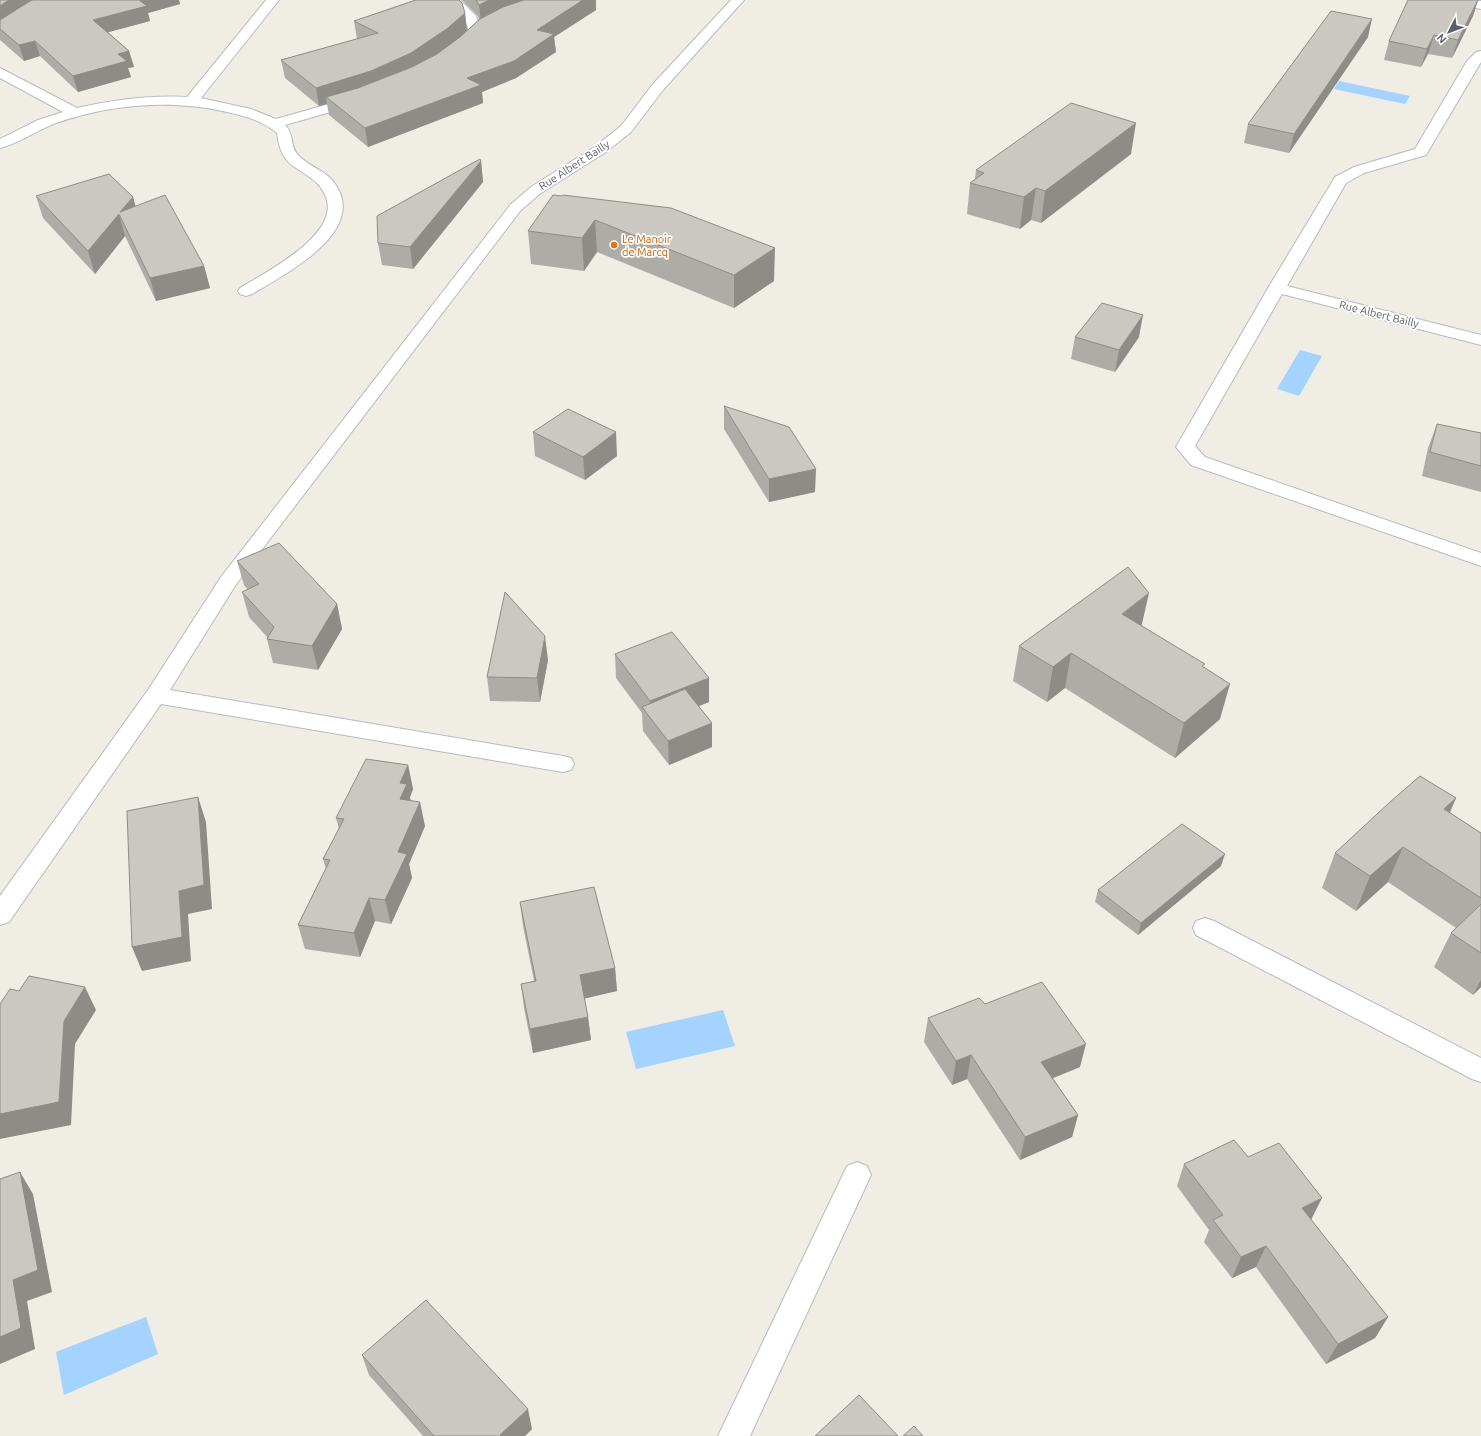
<svg xmlns="http://www.w3.org/2000/svg" width="1481" height="1436" font-family="Ubuntu,sans-serif">
	<rect width="100%" height="100%" fill="#efede4"/>
	<g fill="#a4d3ff">
		<path d="M1339,81L1410,96L1405,104L1334,89Z"/>
		<path d="M1300,350L1322,356L1299,396L1277,389Z"/>
		<path d="M723,1010L735,1046L636,1069L626,1032Z"/>
		<path d="M146,1317L158,1354L64,1395L56,1352Z"/>
	</g>
	<g fill="none" stroke-linecap="round" stroke-linejoin="round">
		<defs>
			<g id="minor">
				<path d="M266,0H279L201,98L251,109L276,119L357,96L362,97L364,100L362,103L285,125C295,135 289,145 298,155C307,165 322,169 332,180C373,229 286,274 252,294L246,296L240,294L238,291L240,288C266,272 346,232 324,193C322,189 320,186 317,183C295,164 281,167 277,133C263,121 245,116 227,112C171,99 110,104 56,123C37,130 20,143 0,148V139L38,120L63,112L0,78V68L77,108C113,100 150,95 187,97Z"/>
				<path d="M447,0H460L476,16L482,32C476,40 466,54 455,51L453,48L469,31L465,20Z"/>
				<path d="M731,0H744L663,90L631,132L606,152L541,193L521,210L260,552L235,586L170,690L563,756L571,758L574,764L571,770L563,772L161,704L9,922L0,925V896L148,690L221,577L511,204L531,187L596,146L621,126L653,84Z"/>
				<path d="M1481,51V62L1426,155L1364,173L1346,183L1287,286L1481,335V345L1282,294L1195,446L1205,457L1481,553V566L1191,465L1176,447L1268,288L1335,177L1354,167L1415,149L1467,61L1476,52Z"/>
				<path d="M1205,918L1214,921L1481,1058V1082L1472,1079L1196,935L1193,928L1196,921Z"/>
				<path d="M857,1162L867,1166L871,1175L750,1436H718L847,1166Z"/>
			</g>
			<path id="secondary" d="M1447,0L1481,1V9L1449,3Z"/>
		</defs>
		<use href="#minor" stroke="#b7babf" stroke-width="2"/>
		<use href="#secondary" stroke="#b8bbc1" stroke-width="2"/>
		<use href="#minor" fill="#fff" fill-rule="evenodd"/>
		<use href="#secondary" fill="#fff" fill-rule="evenodd"/>
	</g>
	<g fill="#aeaca6">
		<path d="M0,0H179L180,4L148,13L150,21L108,32L129,51L134,67L128,68L131,77L78,92L40,56L24,61L0,40Z"/>
		<path d="M415,0H459L465,13L467,31L479,19L477,15L462,0H596V10L554,37L556,52L516,78L482,92L483,103L368,147L329,115L327,104L319,106L285,78L281,60L358,39H357L354,21Z"/>
		<path d="M1408,0H1478L1473,16L1452,58L1428,54L1421,67L1384,60L1389,41Z"/>
		<path d="M1368,37L1289,153L1244,143L1248,124Z"/>
		<path d="M1131,154L1041,223L1031,220L1020,229L967,214L970,183L975,179L976,170Z"/>
		<path d="M481,161L483,182L413,269L382,265L378,243Z"/>
		<path d="M553,195L774,281L734,308L597,252L584,271L531,264L528,231Z"/>
		<path d="M36,196L133,197L135,206L204,266L210,288L156,301L125,236L95,274L43,218Z"/>
		<path d="M1075,337H1139L1115,372L1071,359Z"/>
		<path d="M724,406L815,492L769,502L724,429Z"/>
		<path d="M1437,424L1481,433V492L1422,476L1428,448Z"/>
		<path d="M533,432L617,456L585,480L535,456Z"/>
		<path d="M237,561L337,604L342,629L318,670L273,663L267,639L268,638L249,617L242,592L248,590L244,585Z"/>
		<path d="M1142,626L1204,668L1220,719L1175,758L1065,688L1047,702L1013,681L1019,646Z"/>
		<path d="M615,654L709,678V702L698,706L712,747L669,765L643,731L642,713L616,678Z"/>
		<path d="M548,660L540,702L490,701L487,677Z"/>
		<path d="M408,765L413,789L410,797V801L425,826L409,864L412,878L391,924L375,921L360,957L305,949L298,925L326,869L323,859L339,829L336,818Z"/>
		<path d="M1456,798L1450,813L1481,833V987L1473,995L1434,967L1451,933L1456,928L1388,882L1356,911L1322,888L1335,853Z"/>
		<path d="M1221,866L1138,935L1095,902L1098,890Z"/>
		<path d="M520,902L615,968L617,991L584,998L588,1017L591,1040L533,1053L524,1008L521,984L534,981L523,926Z"/>
		<path d="M928,1018L1080,1067L1053,1078L1078,1115L1072,1137L1020,1160L967,1079L952,1085L924,1042Z"/>
		<path d="M1248,1157L1311,1220L1388,1317L1375,1338L1326,1364L1256,1267L1232,1278L1204,1242L1209,1230L1177,1186L1184,1164Z"/>
		<path d="M362,1355L532,1429L525,1436H423L369,1375Z"/>
	</g>
	<g fill="#8d8c87">
		<path d="M9,0H44L0,24V6Z"/>
		<path d="M138,0H179L180,4L148,13L150,21L98,35L93,20Z"/>
		<path d="M489,0H525L481,23L479,5Z"/>
		<path d="M583,0H596V10L554,37L556,52L516,78L482,92L483,103L368,147L365,128L467,78L537,30Z"/>
		<path d="M1478,0L1473,16L1452,58L1458,40Z"/>
		<path d="M465,13L467,31L450,46L413,71L374,89L326,97L327,104L319,106L316,88Z"/>
		<path d="M1372,19L1368,37L1289,153L1294,134Z"/>
		<path d="M1434,35L1428,54L1421,67L1427,49Z"/>
		<path d="M35,41L40,56L24,61L19,45Z"/>
		<path d="M129,51L134,67L128,68L131,77L78,92L73,76L118,54Z"/>
		<path d="M1136,123L1131,154L1041,223L1045,191Z"/>
		<path d="M481,161L483,182L413,269L410,247Z"/>
		<path d="M1036,188L1031,220L1020,229L1024,197Z"/>
		<path d="M133,197L139,219L120,212Z"/>
		<path d="M119,214L125,236L95,274L88,251Z"/>
		<path d="M595,220L597,252L584,271L582,238Z"/>
		<path d="M775,248L774,281L734,308V275Z"/>
		<path d="M204,266L210,288L156,301L150,278Z"/>
		<path d="M1143,315L1139,337L1115,372L1119,350Z"/>
		<path d="M616,432L617,456L585,480L583,457Z"/>
		<path d="M816,469L815,492L769,502V479Z"/>
		<path d="M1149,593L1141,628L1122,614Z"/>
		<path d="M337,604L342,629L318,670L312,646Z"/>
		<path d="M545,636L548,660L540,702L537,678Z"/>
		<path d="M1071,653L1065,688L1047,702L1053,667Z"/>
		<path d="M709,678V702L655,724L651,719L650,701Z"/>
		<path d="M1230,684L1220,719L1175,758L1184,723Z"/>
		<path d="M712,723V747L669,765L668,741Z"/>
		<path d="M408,765L413,789L410,797L412,808L400,799V783Z"/>
		<path d="M198,797L206,822L212,909L188,914L191,961L142,971L132,947L179,891Z"/>
		<path d="M1456,798L1440,833L1444,809Z"/>
		<path d="M420,802L425,826L409,864L412,878L391,924L385,900L398,852Z"/>
		<path d="M1403,847L1388,882L1356,911L1370,876Z"/>
		<path d="M1225,854L1221,866L1138,935L1141,923Z"/>
		<path d="M369,898L375,921L360,957L354,933Z"/>
		<path d="M615,968L617,991L583,999L580,975Z"/>
		<path d="M1481,980V987L1473,995Z"/>
		<path d="M85,987L96,1010L75,1044L71,1125L0,1139V1114L64,1021Z"/>
		<path d="M588,1017L591,1040L533,1053L530,1029Z"/>
		<path d="M1086,1044L1080,1067L1036,1085L1041,1062Z"/>
		<path d="M971,1055L967,1079L952,1085L956,1061Z"/>
		<path d="M1078,1115L1072,1137L1020,1160L1025,1137Z"/>
		<path d="M20,1172L33,1194L52,1292L27,1301L35,1349L0,1364V1337L13,1280Z"/>
		<path d="M1322,1198L1311,1220L1302,1208Z"/>
		<path d="M1266,1246L1256,1267L1232,1278L1241,1257Z"/>
		<path d="M1388,1317L1375,1338L1326,1364L1338,1344Z"/>
		<path d="M528,1409L532,1429L525,1436H500V1435Z"/>
	</g>
	<g fill="#cac8c1" stroke="#8d8c87">
		<path d="M0,0H9L0,6Z"/>
		<path d="M33,0H139L147,6L93,20L129,51L118,54L127,61L73,76L35,41L19,45L0,29V20L30,1Z"/>
		<path d="M416,0H459L462,3L465,13L448,28L411,53L371,71L316,88L281,60L378,33L354,21Z"/>
		<path d="M476,0H489L479,5Z"/>
		<path d="M524,0H583L537,30L554,34L514,61L467,78L481,85L365,128L326,97L358,88L412,67L437,54L460,37L480,19L503,7Z"/>
		<path d="M1408,0H1478L1458,40L1434,35L1427,49L1389,41Z"/>
		<path d="M1331,11L1372,19L1294,134L1248,124Z"/>
		<path d="M1071,103L1136,123L1045,191L1036,188L1024,197L970,183L984,173L976,170Z"/>
		<path d="M480,159L481,161L410,247L378,243L377,216Z"/>
		<path d="M109,174L133,197L120,212L165,195L204,266L150,278L119,214L88,251L36,196Z"/>
		<path d="M553,195L562,196L563,195L671,208L775,248L734,275L595,220L582,238L528,231Z"/>
		<path d="M1102,303L1143,315L1119,350L1075,337Z"/>
		<path d="M724,406L789,427L816,469L769,479Z"/>
		<path d="M568,409L616,432L583,457L533,432Z"/>
		<path d="M1437,424L1481,433V466L1430,452Z"/>
		<path d="M279,543L337,604L312,646L267,639L274,627L242,592L259,584L237,561Z"/>
		<path d="M1128,567L1149,593L1122,614L1205,664L1202,666L1230,684L1184,723L1071,653L1053,667L1019,646Z"/>
		<path d="M505,592L545,636L537,678L487,677Z"/>
		<path d="M672,632L709,678L650,701L615,654Z"/>
		<path d="M685,689L712,723L668,741L642,707Z"/>
		<path d="M366,759L408,765L400,783L407,784L400,799L420,802L398,852L407,854L385,900L369,898L354,933L298,925L330,860L323,859L344,819L336,818Z"/>
		<path d="M1420,776L1456,798L1444,809L1481,833V898L1403,847L1370,876L1335,853L1390,802Z"/>
		<path d="M198,797L204,885L179,891L182,937L132,947L127,811Z"/>
		<path d="M1182,824L1225,854L1141,923L1098,890Z"/>
		<path d="M594,887L615,968L580,975L588,1017L530,1029L521,984L536,981L520,902Z"/>
		<path d="M1481,904V953L1451,933Z"/>
		<path d="M29,976L85,987L64,1021L59,1102L0,1114V1004L10,989L19,991Z"/>
		<path d="M1042,982L1086,1044L1041,1062L1078,1115L1025,1137L971,1055L956,1061L928,1018L979,998L985,1004Z"/>
		<path d="M1234,1140L1248,1157L1279,1143L1322,1198L1302,1208L1388,1317L1338,1344L1266,1246L1241,1257L1213,1220L1223,1215L1184,1164Z"/>
		<path d="M20,1172L38,1270L13,1280L21,1328L0,1337V1179Z"/>
		<path d="M426,1300L528,1409L500,1435L501,1436H434L362,1355Z"/>
		<path d="M859,1395L898,1436H815Z"/>
		<path d="M914,1426L923,1436H903Z"/>
	</g>
	<circle fill="#e8710a" stroke="#fff" stroke-width="1.5" cx="614" cy="245" r="4"/>
	<g text-anchor="middle" dominant-baseline="central" stroke-width="3.5" stroke-linejoin="round" paint-order="stroke">
		<g font-size="11" fill="#5c6065" stroke="#fff">
			<text transform="translate(574 165) rotate(-33)">Rue Albert Bailly</text>
			<text transform="translate(1379 314) rotate(14)">Rue Albert Bailly</text>
		</g>
		<g font-size="11" fill="#c56008" stroke="#fff" text-anchor="start">
			<text x="622" y="239">Le Manoir<tspan x="622" dy="13">de Marcq</tspan></text>
		</g>
	</g>
	<g transform="translate(1449 32) rotate(228)" stroke="#ffffff" stroke-width="3" paint-order="stroke">
	<path d="M0-3L7 15L0 10L-7 15Z" fill="#5c6065"/>
	<text y="-6" font-size="11" font-weight="bold" text-anchor="middle" fill="#5c6065">N</text>
	</g>
</svg>
